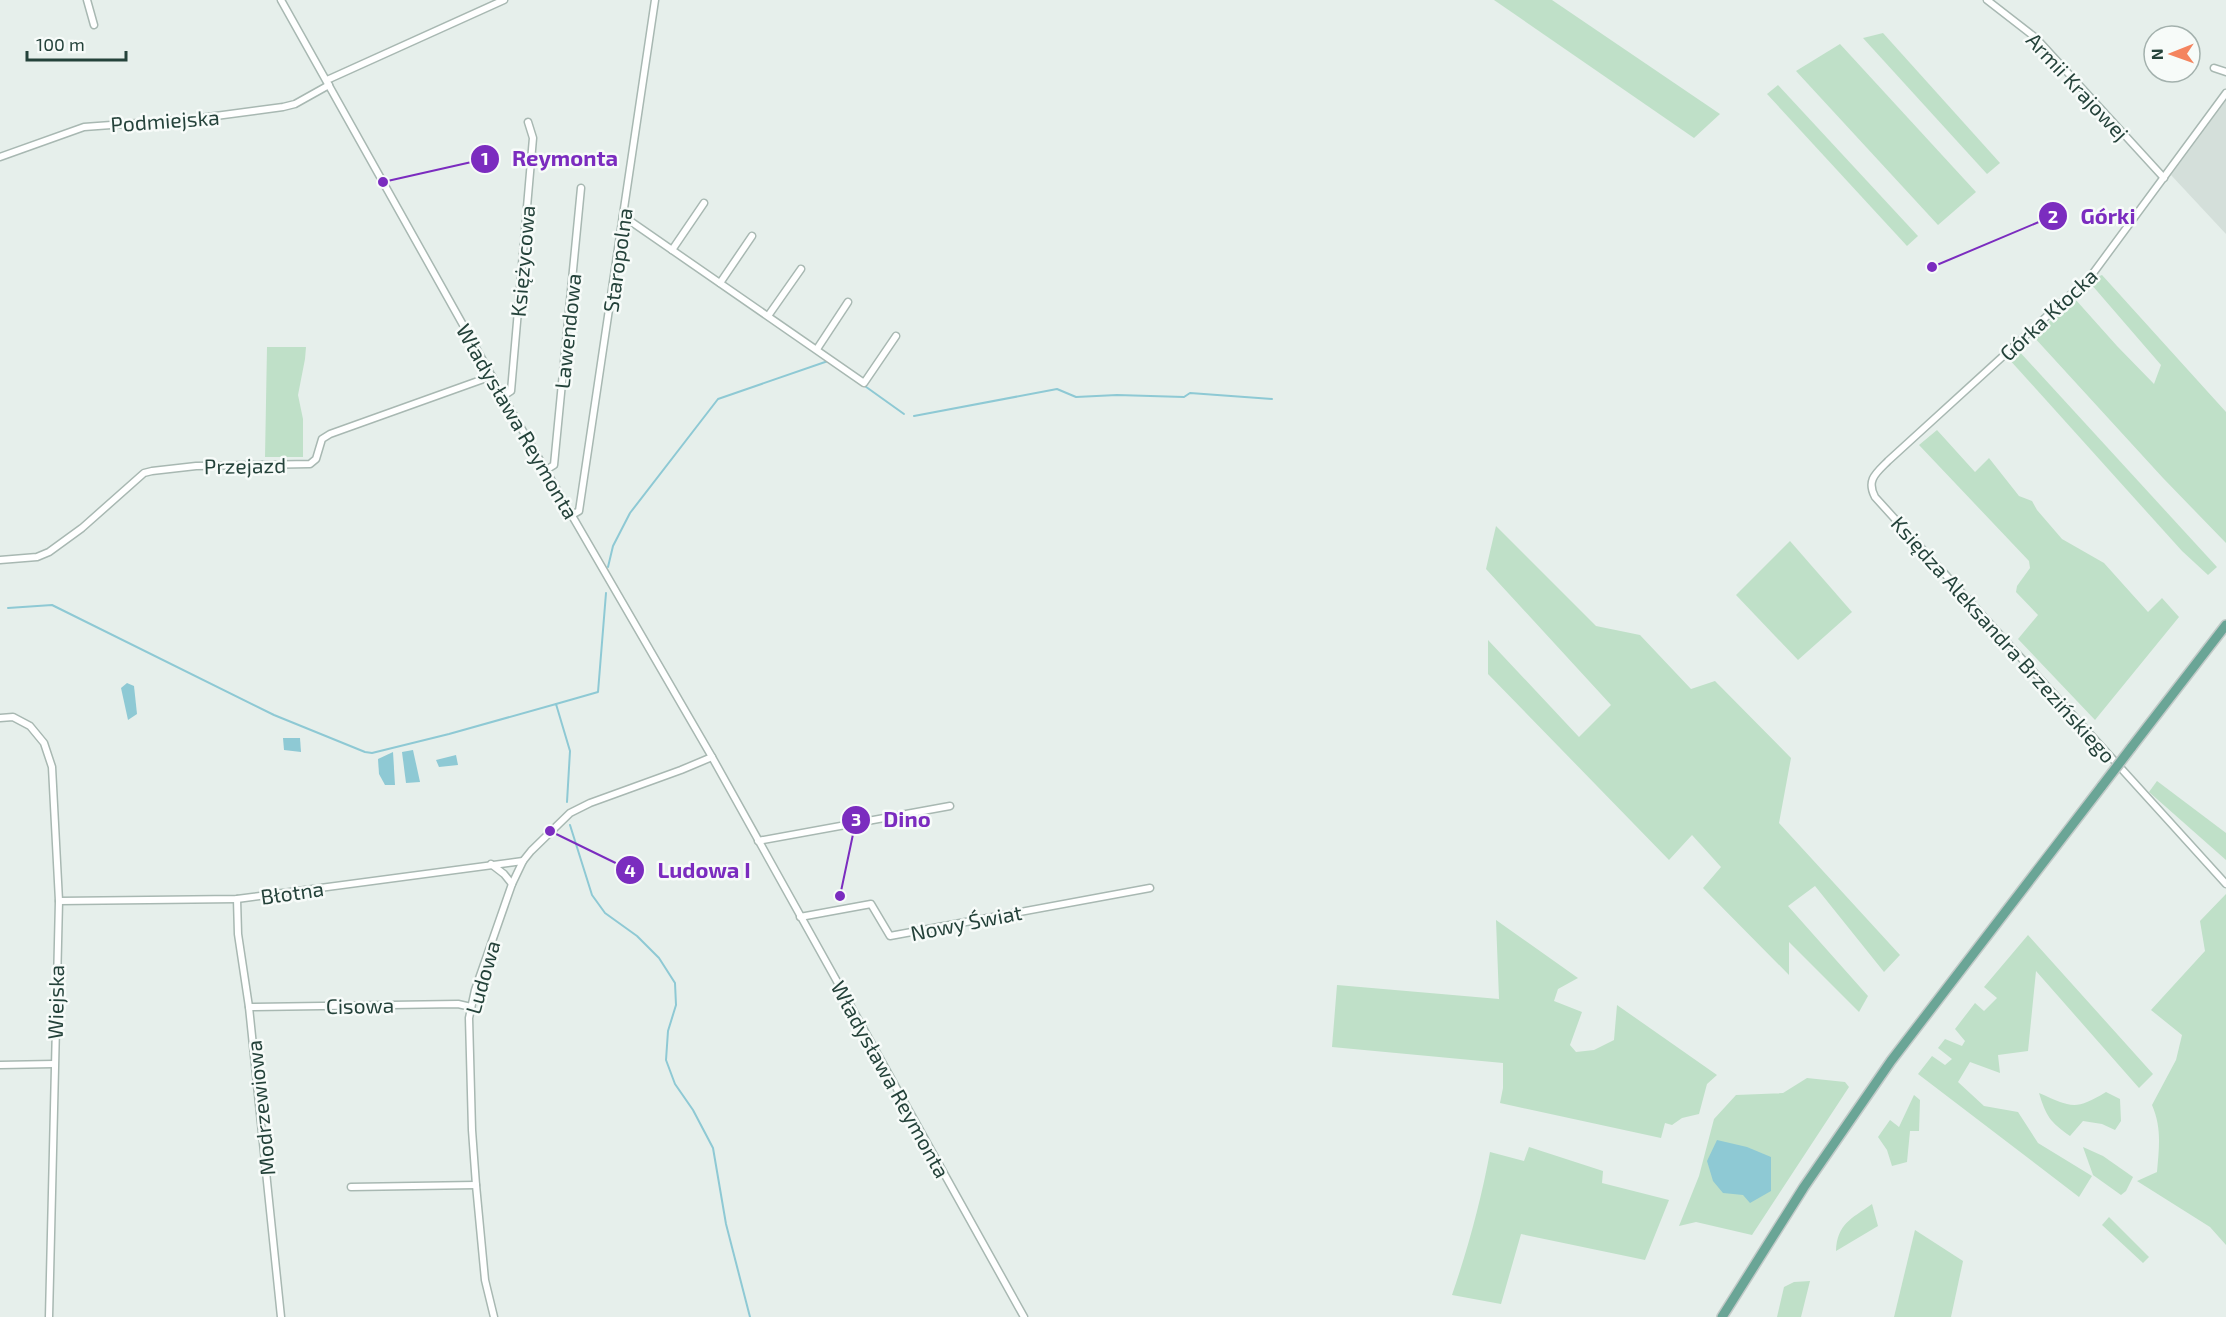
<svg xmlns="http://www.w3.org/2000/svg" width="2226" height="1317" font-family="'Exo 2',sans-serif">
	<rect width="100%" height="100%" fill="#e6efeb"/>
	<path fill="#d4dfda" d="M2226,100V234L2171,175Z"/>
	<g fill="#bfe0c8">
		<path d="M1494,0H1552L1720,114L1694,138Z"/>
		<path d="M1883,33L2000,163L1987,174L1863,38Z"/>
		<path d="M1840,44L1976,192L1938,225L1796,71Z"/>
		<path d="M1778,85L1918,236L1907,246L1767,94Z"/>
		<path d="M2102,275L2226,412V543L2163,478L2033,336L2075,299L2117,346L2154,384L2161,365L2091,284L2097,277Z"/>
		<path d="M267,347H306L305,359L298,395L303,419V457H265Z"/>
		<path d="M2017,349L2217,567L2208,575L2182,551L2008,358Z"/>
		<path d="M1937,430L1975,472L1989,458L2019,496L2032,501L2037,510L2062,539L2104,563L2148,612L2162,598L2179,617L2095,720L2018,639L2038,615L2016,592L2017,586L2030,568L2029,561L1919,445Z"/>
		<path d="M1496,526L1596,626L1640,635L1691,689L1715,681L1791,758L1779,823L1900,955L1884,972L1815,886L1788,906L1868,996L1859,1012L1789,942V975L1703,888L1721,867L1692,835L1669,860L1488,674V640L1579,737L1611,705L1486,569Z"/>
		<path d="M1790,541L1852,612L1798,660L1736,595Z"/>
		<path d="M2157,781L2226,833V860L2149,792Z"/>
		<path d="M2226,894V1245L2210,1227L2137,1181L2157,1172C2159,1148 2162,1128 2152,1105L2176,1060L2182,1035L2151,1010L2205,951L2200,921Z"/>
		<path d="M1496,920L1578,978L1558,989L1554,1001L1582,1012L1570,1045L1576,1052L1594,1050L1614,1040L1617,1005L1717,1075L1707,1084L1699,1114L1682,1118L1672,1125L1665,1123L1661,1138L1500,1103L1503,1088V1063L1332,1047L1337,985L1499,999Z"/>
		<path d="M2028,935L2153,1074L2139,1088L2036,971L2028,1051L1998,1055L2000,1073L1970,1062L1958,1082L1984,1106L2018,1112L2038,1143L2092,1176L2079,1197L1918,1074L1932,1056L1945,1065L1952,1059L1938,1048L1945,1039L1962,1046L1965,1041L1955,1029L1975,1003L1984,1011L1997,998L1984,987Z"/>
		<path d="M1807,1078L1845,1082L1849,1087L1752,1235L1696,1222L1679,1226L1699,1176L1714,1119L1736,1095L1783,1093Z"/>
		<path d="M2106,1092L2120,1099L2121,1121L2115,1130L2102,1124L2083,1121L2070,1136C2050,1122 2046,1116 2039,1093C2071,1107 2075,1111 2106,1092Z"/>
		<path d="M1914,1095L1920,1100L1919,1131H1910L1907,1162L1892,1166L1887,1150L1878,1137L1890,1120L1899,1127Z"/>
		<path d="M1529,1147L1603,1171L1602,1183L1669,1200L1645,1260L1521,1234L1501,1304L1452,1295C1468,1248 1481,1201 1490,1152L1524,1161Z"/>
		<path d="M2083,1147L2103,1156L2133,1177L2126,1191L2121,1195L2093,1175Z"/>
		<path d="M1872,1204L1878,1226L1836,1251C1837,1224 1851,1219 1872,1204Z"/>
		<path d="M2109,1217L2149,1257L2143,1263L2102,1225Z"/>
		<path d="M1915,1230L1963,1261L1951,1317H1894Z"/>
		<path d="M1810,1281L1801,1317H1777L1784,1287L1794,1282Z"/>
	</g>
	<g fill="#8ec9d4">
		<path d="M127,683L134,686L137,714L128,720L121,688Z"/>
		<path d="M283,738H300L301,752L284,750Z"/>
		<path d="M413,750L420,782L406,783L402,752Z"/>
		<path d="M393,752L395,785H385L379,774L378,759Z"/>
		<path d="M456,755L458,765L439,767L436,760Z"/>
		<path d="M1717,1140L1747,1147L1771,1157V1191L1750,1203L1743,1195L1723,1193L1713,1181L1707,1161Z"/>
	</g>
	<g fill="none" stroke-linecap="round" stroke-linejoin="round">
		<g stroke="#8ec9d4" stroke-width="2">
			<path d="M862,384L904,414"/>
			<path d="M914,416L1057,389L1076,397L1117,395L1184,397L1190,393L1272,399"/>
			<path d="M608,567L613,546L630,513L718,399L828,361"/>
			<path d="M8,608L52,605L274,715L365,752L372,753L449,734L556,704L570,751L567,802"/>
			<path d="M556,704L598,692L606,593"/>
			<path d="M570,825L592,895L605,913L637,936L659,958L675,983L676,1005L668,1031L666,1060L675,1084L693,1110L713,1148L726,1224L750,1317"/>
		</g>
		<defs>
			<g id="street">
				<path d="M87,0L94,25"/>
				<path d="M281,0L509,407L712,757L1024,1317"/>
				<path d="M1987,0L2036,38L2164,178"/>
				<path d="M2214,68L2226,72"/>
				<path d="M327,80L504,0"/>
				<path d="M2226,93L2091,276L1888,461C1876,473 1866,480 1875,497L2226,884"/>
				<path d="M0,157L84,127L193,119L283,107L295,104L329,85"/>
				<path d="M623,216L864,383L896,336"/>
				<path d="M672,250L704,203"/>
				<path d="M720,283L752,236"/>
				<path d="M768,316L801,269"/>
				<path d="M817,349L848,302"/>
				<path d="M503,396L511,391L533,138L528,122"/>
				<path d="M546,470L554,465L581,188"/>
				<path d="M572,515L579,511L655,0"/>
				<path d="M0,560L37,557L49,552L82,528L144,473L152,471L196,466L310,464L316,459L322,439L330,434L492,376"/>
				<path d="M0,718L13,717L30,726L44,743L52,767L59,901L49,1317"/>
				<path d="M758,841L950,806"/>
				<path d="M491,864L504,874L512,884"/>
				<path d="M237,899L238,934L249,1007L281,1317"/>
				<path d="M59,901L237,899L523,861"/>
				<path d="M800,917L871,904L890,936L1150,888"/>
				<path d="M249,1007L458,1004L471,1007"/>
				<path d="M0,1065L54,1064"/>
				<path d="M351,1187L476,1185"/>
				<path d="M494,1317L485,1280L476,1185L472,1130L469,1018L475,990L512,884L523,861L531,851L570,813L590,803L681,770L712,757"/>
			</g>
			<g id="primary">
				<path d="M2131,748L2226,625"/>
				<path d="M1722,1317L1804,1187L1891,1061L2102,786"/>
			</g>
		</defs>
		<use href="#street" stroke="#a8b8b2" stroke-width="9"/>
		<use href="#primary" stroke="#c2cac8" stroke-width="12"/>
		<use href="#street" stroke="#fff" stroke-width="6"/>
		<use href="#primary" stroke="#6aa596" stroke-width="9"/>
		<defs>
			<path id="primary-bridge" d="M2102,786L2131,748"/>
		</defs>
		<use href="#primary-bridge" stroke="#c2cac8" stroke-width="12" stroke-linecap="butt"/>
		<use href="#primary-bridge" stroke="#6aa596" stroke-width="9"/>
	</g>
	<g text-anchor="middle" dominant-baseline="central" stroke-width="5" stroke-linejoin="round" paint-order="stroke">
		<g font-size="21" fill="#24423a" stroke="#f7fbf9">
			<text transform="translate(2078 86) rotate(47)">Armii Krajowej</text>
			<text transform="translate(165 120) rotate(-4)">Podmiejska</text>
			<text transform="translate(617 260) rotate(-82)">Staropolna</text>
			<text transform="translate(522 261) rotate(-85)">Księżycowa</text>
			<text transform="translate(2048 314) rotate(-43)">Górka Kłocka</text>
			<text transform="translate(567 331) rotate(-84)">Lawendowa</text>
			<text transform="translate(518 421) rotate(60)">Władysława Reymonta</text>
			<text transform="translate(245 465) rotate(-1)">Przejazd</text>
			<text transform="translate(2004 639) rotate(48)">Księdza Aleksandra Brzezińskiego</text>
			<text transform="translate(292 892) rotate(-8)">Błotna</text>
			<text transform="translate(966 922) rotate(-11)">Nowy Świat</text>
			<text transform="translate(482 977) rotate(-74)">Ludowa</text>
			<text transform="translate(55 1002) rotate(-89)">Wiejska</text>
			<text transform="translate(360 1005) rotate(-1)">Cisowa</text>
			<text transform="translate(891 1079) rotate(61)">Władysława Reymonta</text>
			<text transform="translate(260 1108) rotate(-96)">Modrzewiowa</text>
		</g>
	</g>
	<path fill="none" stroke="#7b2cbf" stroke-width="2" d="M383 182L485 159M1932 267L2053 216M840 896L856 820M550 831L630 870"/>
	<g fill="#7b2cbf" stroke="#f7fbf9" stroke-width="2">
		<circle cx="383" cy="182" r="6"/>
		<circle cx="1932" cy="267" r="6"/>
		<circle cx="840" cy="896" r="6"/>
		<circle cx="550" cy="831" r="6"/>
		<circle cx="485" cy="159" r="15"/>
		<circle cx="2053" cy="216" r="15"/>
		<circle cx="856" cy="820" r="15"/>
		<circle cx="630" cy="870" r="15"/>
	</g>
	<g font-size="18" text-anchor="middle" font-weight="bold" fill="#fff">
		<text x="485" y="165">1</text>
		<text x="2053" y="223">2</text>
		<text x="856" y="826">3</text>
		<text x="630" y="877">4</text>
	</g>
	<g font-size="22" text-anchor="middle" font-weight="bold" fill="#7b2cbf" stroke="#f7fbf9" stroke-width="5" stroke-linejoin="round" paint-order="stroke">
		<text x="565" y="166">Reymonta</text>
		<text x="2108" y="224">Górki</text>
		<text x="907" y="827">Dino</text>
		<text x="704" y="878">Ludowa I</text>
	</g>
	<g transform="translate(2172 54) rotate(269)"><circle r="28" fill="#f7fbf9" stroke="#a3b1ad" stroke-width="1.5"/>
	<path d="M0-4.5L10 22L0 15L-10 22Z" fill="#f4845f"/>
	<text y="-9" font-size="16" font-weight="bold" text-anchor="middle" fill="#24423a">N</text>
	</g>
	<path d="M27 51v9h99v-9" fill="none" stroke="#24423a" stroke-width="3"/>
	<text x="36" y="51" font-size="18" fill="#24423a" stroke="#f7fbf9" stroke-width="4.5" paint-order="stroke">100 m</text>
</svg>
